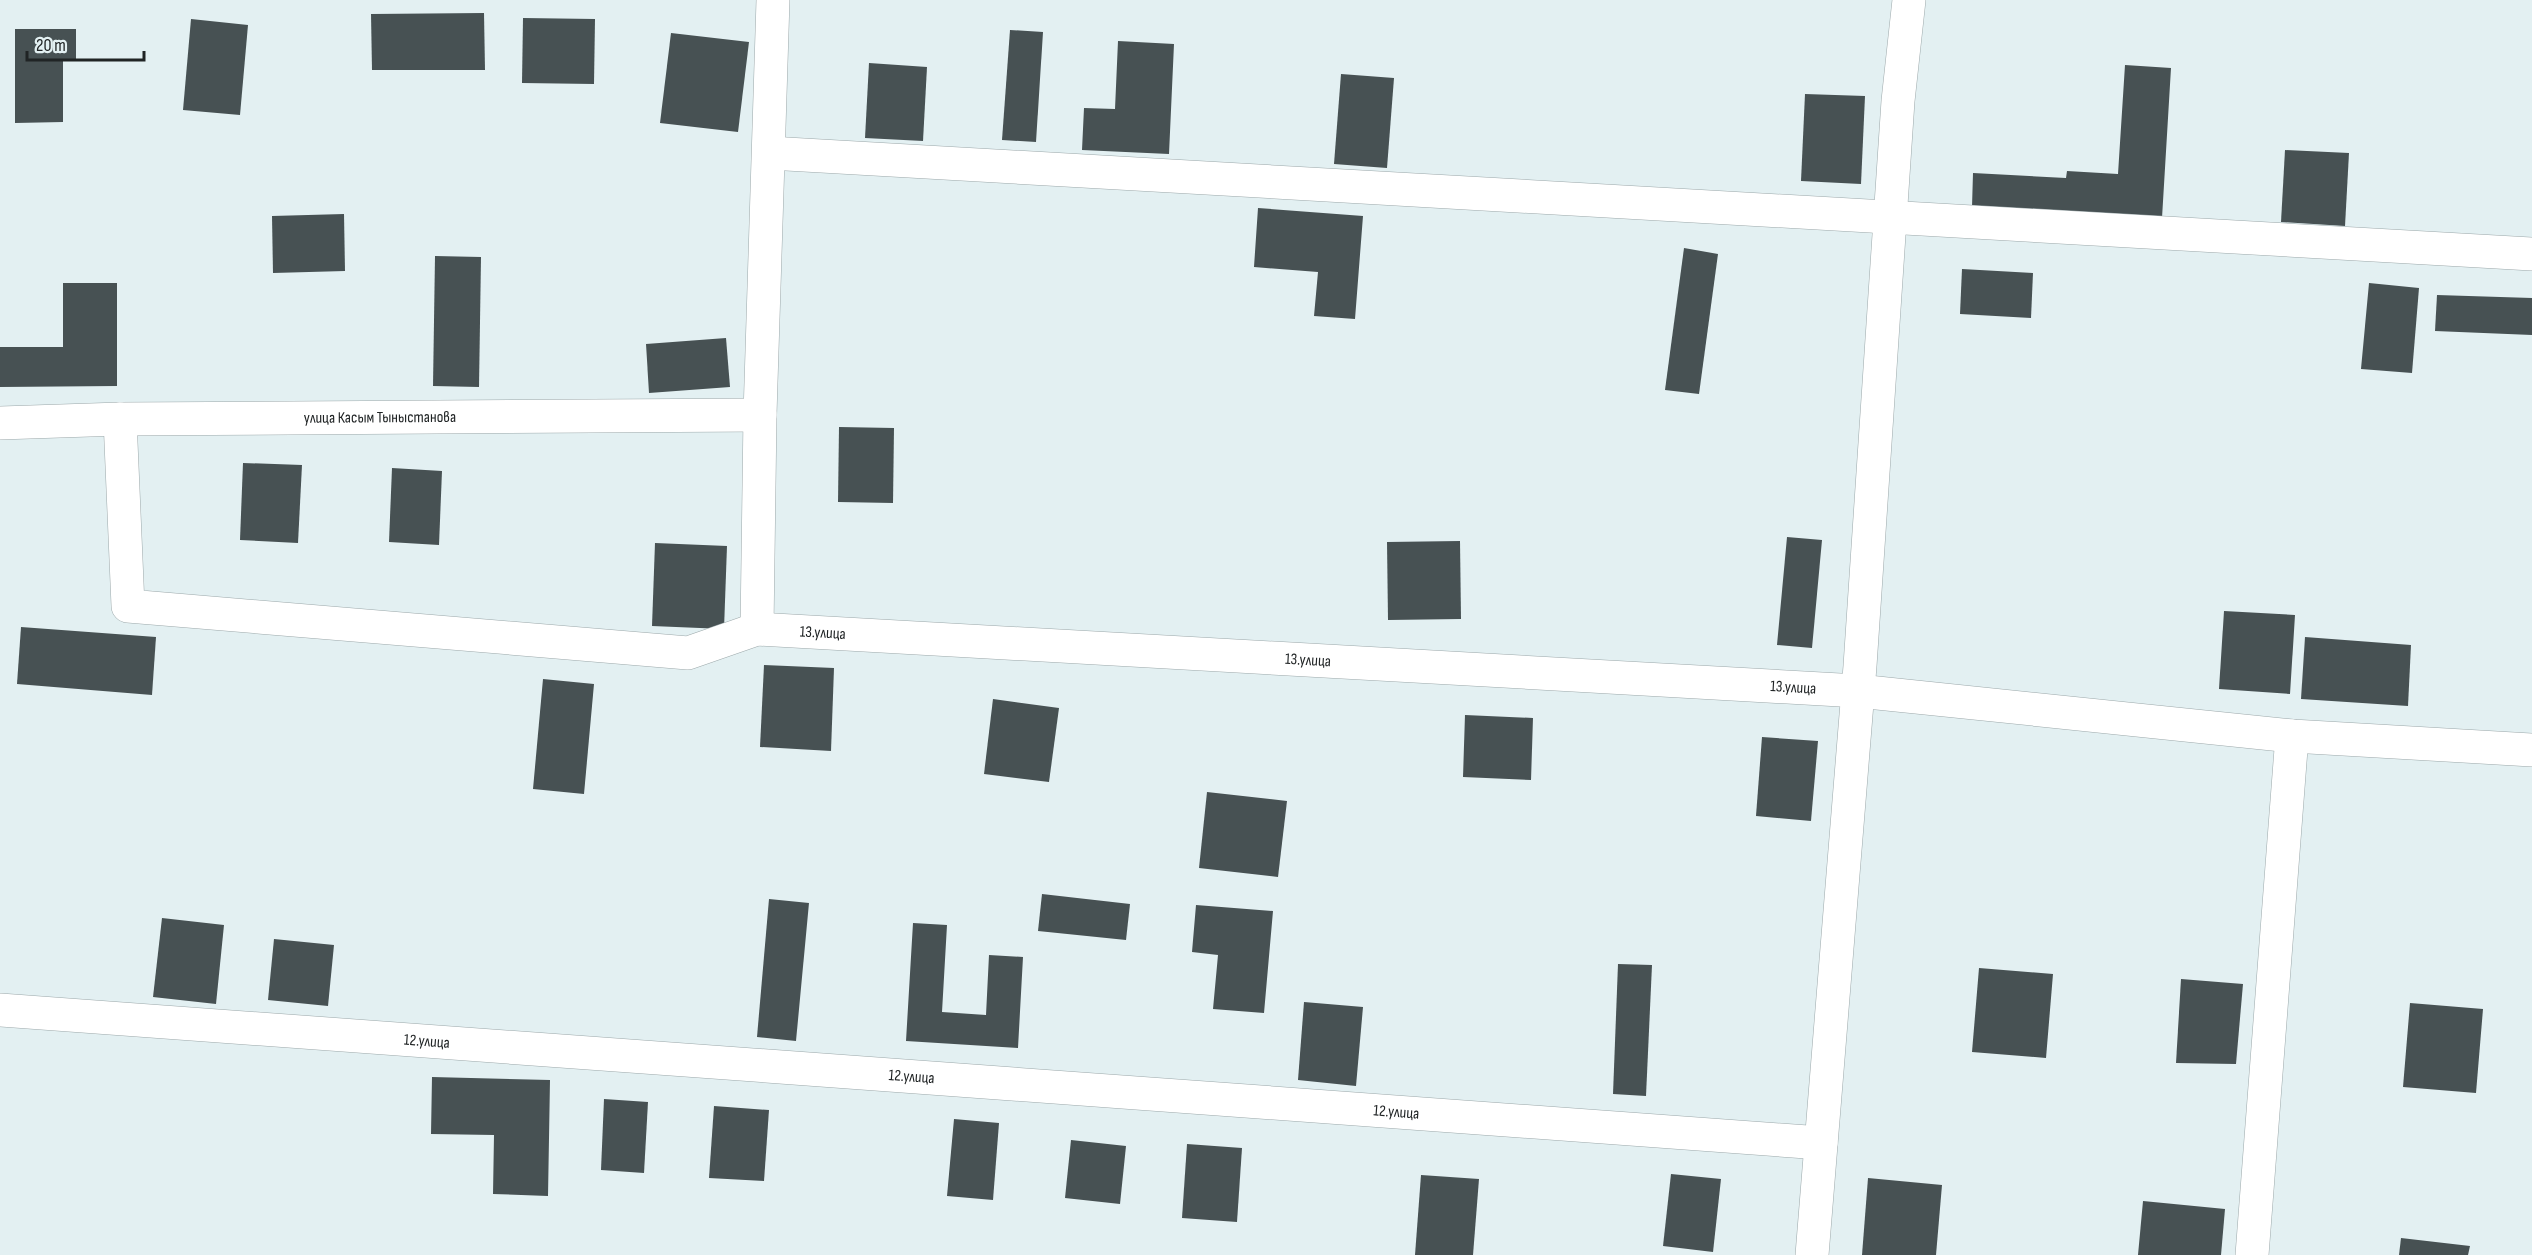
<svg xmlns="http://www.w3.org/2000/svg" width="2532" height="1255" font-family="'Sofia Sans Condensed',sans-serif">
	<rect width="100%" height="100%" fill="#e3f0f2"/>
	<g fill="#475153">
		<path d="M484,13L485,70H372L371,14Z"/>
		<path d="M523,18L595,19L594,84L522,83Z"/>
		<path d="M191,19L248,25L240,115L183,110Z"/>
		<path d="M15,29H76V61L63,60V122L15,123Z"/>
		<path d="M1010,30L1043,32L1036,142L1002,140Z"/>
		<path d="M671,33L749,42L738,132L660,123Z"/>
		<path d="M1118,41L1174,44L1169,154L1082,150L1084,108L1115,109Z"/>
		<path d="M869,63L927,67L923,141L865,138Z"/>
		<path d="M2125,65L2171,68L2162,218L1972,207L1973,173L2066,178L2067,171L2118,174Z"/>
		<path d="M1341,74L1394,78L1387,168L1334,164Z"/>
		<path d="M1805,94L1865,96L1861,184L1801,181Z"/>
		<path d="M2285,150L2349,153L2345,226L2281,222Z"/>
		<path d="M1258,208L1363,216L1355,319L1314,316L1318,272L1254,267Z"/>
		<path d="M344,214L345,271L273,273L272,216Z"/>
		<path d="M1684,248L1718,254L1699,394L1665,390Z"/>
		<path d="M435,256L481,257L479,387L433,386Z"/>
		<path d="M1962,269L2033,273L2031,318L1960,314Z"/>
		<path d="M63,283H117V386L0,387V347H63Z"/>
		<path d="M2369,283L2419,288L2412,373L2361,369Z"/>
		<path d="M2437,295L2532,298V335L2435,331Z"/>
		<path d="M726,338L730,387L649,393L646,344Z"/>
		<path d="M839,427L894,428L893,503L838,502Z"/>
		<path d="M243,463L302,465L298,543L240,540Z"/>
		<path d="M392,468L442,471L439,545L389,542Z"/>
		<path d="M1787,537L1822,540L1812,648L1777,645Z"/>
		<path d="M1460,541L1461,619L1388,620L1387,542Z"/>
		<path d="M655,543L727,546L724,629L652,626Z"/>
		<path d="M2224,611L2295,615L2290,694L2219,689Z"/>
		<path d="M21,627L156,637L152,695L17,684Z"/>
		<path d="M2305,637L2411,645L2408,706L2301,699Z"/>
		<path d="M764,665L834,668L831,751L760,747Z"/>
		<path d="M543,679L594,684L584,794L533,789Z"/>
		<path d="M993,699L1059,708L1049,782L984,774Z"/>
		<path d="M1465,715L1533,718L1531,780L1463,777Z"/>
		<path d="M1762,737L1818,741L1811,821L1756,816Z"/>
		<path d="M1207,792L1287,801L1278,877L1199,868Z"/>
		<path d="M1042,894L1130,904L1126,940L1038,931Z"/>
		<path d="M769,899L809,903L796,1041L757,1037Z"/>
		<path d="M1196,905L1273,911L1264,1013L1213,1009L1218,955L1192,952Z"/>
		<path d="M162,918L224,925L216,1004L153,997Z"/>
		<path d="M913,923L947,925L942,1012L986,1015L989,955L1023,957L1018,1048L906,1041Z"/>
		<path d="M274,939L334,945L328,1006L268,1000Z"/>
		<path d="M1618,964L1652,965L1646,1096L1613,1094Z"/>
		<path d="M1979,968L2053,974L2046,1058L1972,1052Z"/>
		<path d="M2181,979L2243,984L2236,1064L2176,1063Z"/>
		<path d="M1304,1002L1363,1007L1356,1086L1298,1080Z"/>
		<path d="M2410,1003L2483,1009L2476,1093L2403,1087Z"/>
		<path d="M432,1077L550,1080L548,1196L493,1194L494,1135L431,1134Z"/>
		<path d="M604,1099L648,1102L644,1173L601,1170Z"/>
		<path d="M714,1106L769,1110L764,1181L709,1178Z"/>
		<path d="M954,1119L999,1123L993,1200L947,1196Z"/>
		<path d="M1071,1140L1126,1146L1120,1204L1065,1198Z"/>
		<path d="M1187,1144L1242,1148L1237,1222L1182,1218Z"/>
		<path d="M1671,1174L1721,1179L1713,1252L1663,1246Z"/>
		<path d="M1421,1175L1479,1179L1473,1255H1415Z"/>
		<path d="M1868,1178L1942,1185L1936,1255H1862Z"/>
		<path d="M2143,1201L2225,1209L2221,1255H2138Z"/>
		<path d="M2401,1238L2470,1246L2468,1255H2399Z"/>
	</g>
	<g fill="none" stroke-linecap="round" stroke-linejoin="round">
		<defs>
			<g id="street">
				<path d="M769,153L2532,254"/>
				<path id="s1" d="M120,419L128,606L688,653L757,629L1858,691L2292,736L2532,750"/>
				<path id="s2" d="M0,423L120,419L760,415"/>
				<path d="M757,629L760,415L773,0"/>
				<path id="s3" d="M0,1010L1821,1143"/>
				<path d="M1812,1255L1860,666L1898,101L1909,0"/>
				<path d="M2252,1255L2292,736"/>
			</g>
		</defs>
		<use href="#street" stroke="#9ca8aa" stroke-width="34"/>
		<use href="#street" stroke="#fff" stroke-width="33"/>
	</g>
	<g text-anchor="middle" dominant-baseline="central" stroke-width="6" stroke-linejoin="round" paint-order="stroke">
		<g font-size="16" fill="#202425" stroke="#e3f0f2">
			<text stroke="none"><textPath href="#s2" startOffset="380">улица Касым Тыныстанова</textPath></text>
			<text stroke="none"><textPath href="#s1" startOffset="888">13.улица</textPath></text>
			<text stroke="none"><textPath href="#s1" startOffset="1374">13.улица</textPath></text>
			<text stroke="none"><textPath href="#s1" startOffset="1860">13.улица</textPath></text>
			<text stroke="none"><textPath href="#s3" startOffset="428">12.улица</textPath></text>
			<text stroke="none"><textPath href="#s3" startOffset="914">12.улица</textPath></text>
			<text stroke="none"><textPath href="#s3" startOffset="1400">12.улица</textPath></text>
		</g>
	</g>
	<path d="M27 51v9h117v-9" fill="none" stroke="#202425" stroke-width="3"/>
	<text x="36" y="51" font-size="18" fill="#202425" stroke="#e3f0f2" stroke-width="4.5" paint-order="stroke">20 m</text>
</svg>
